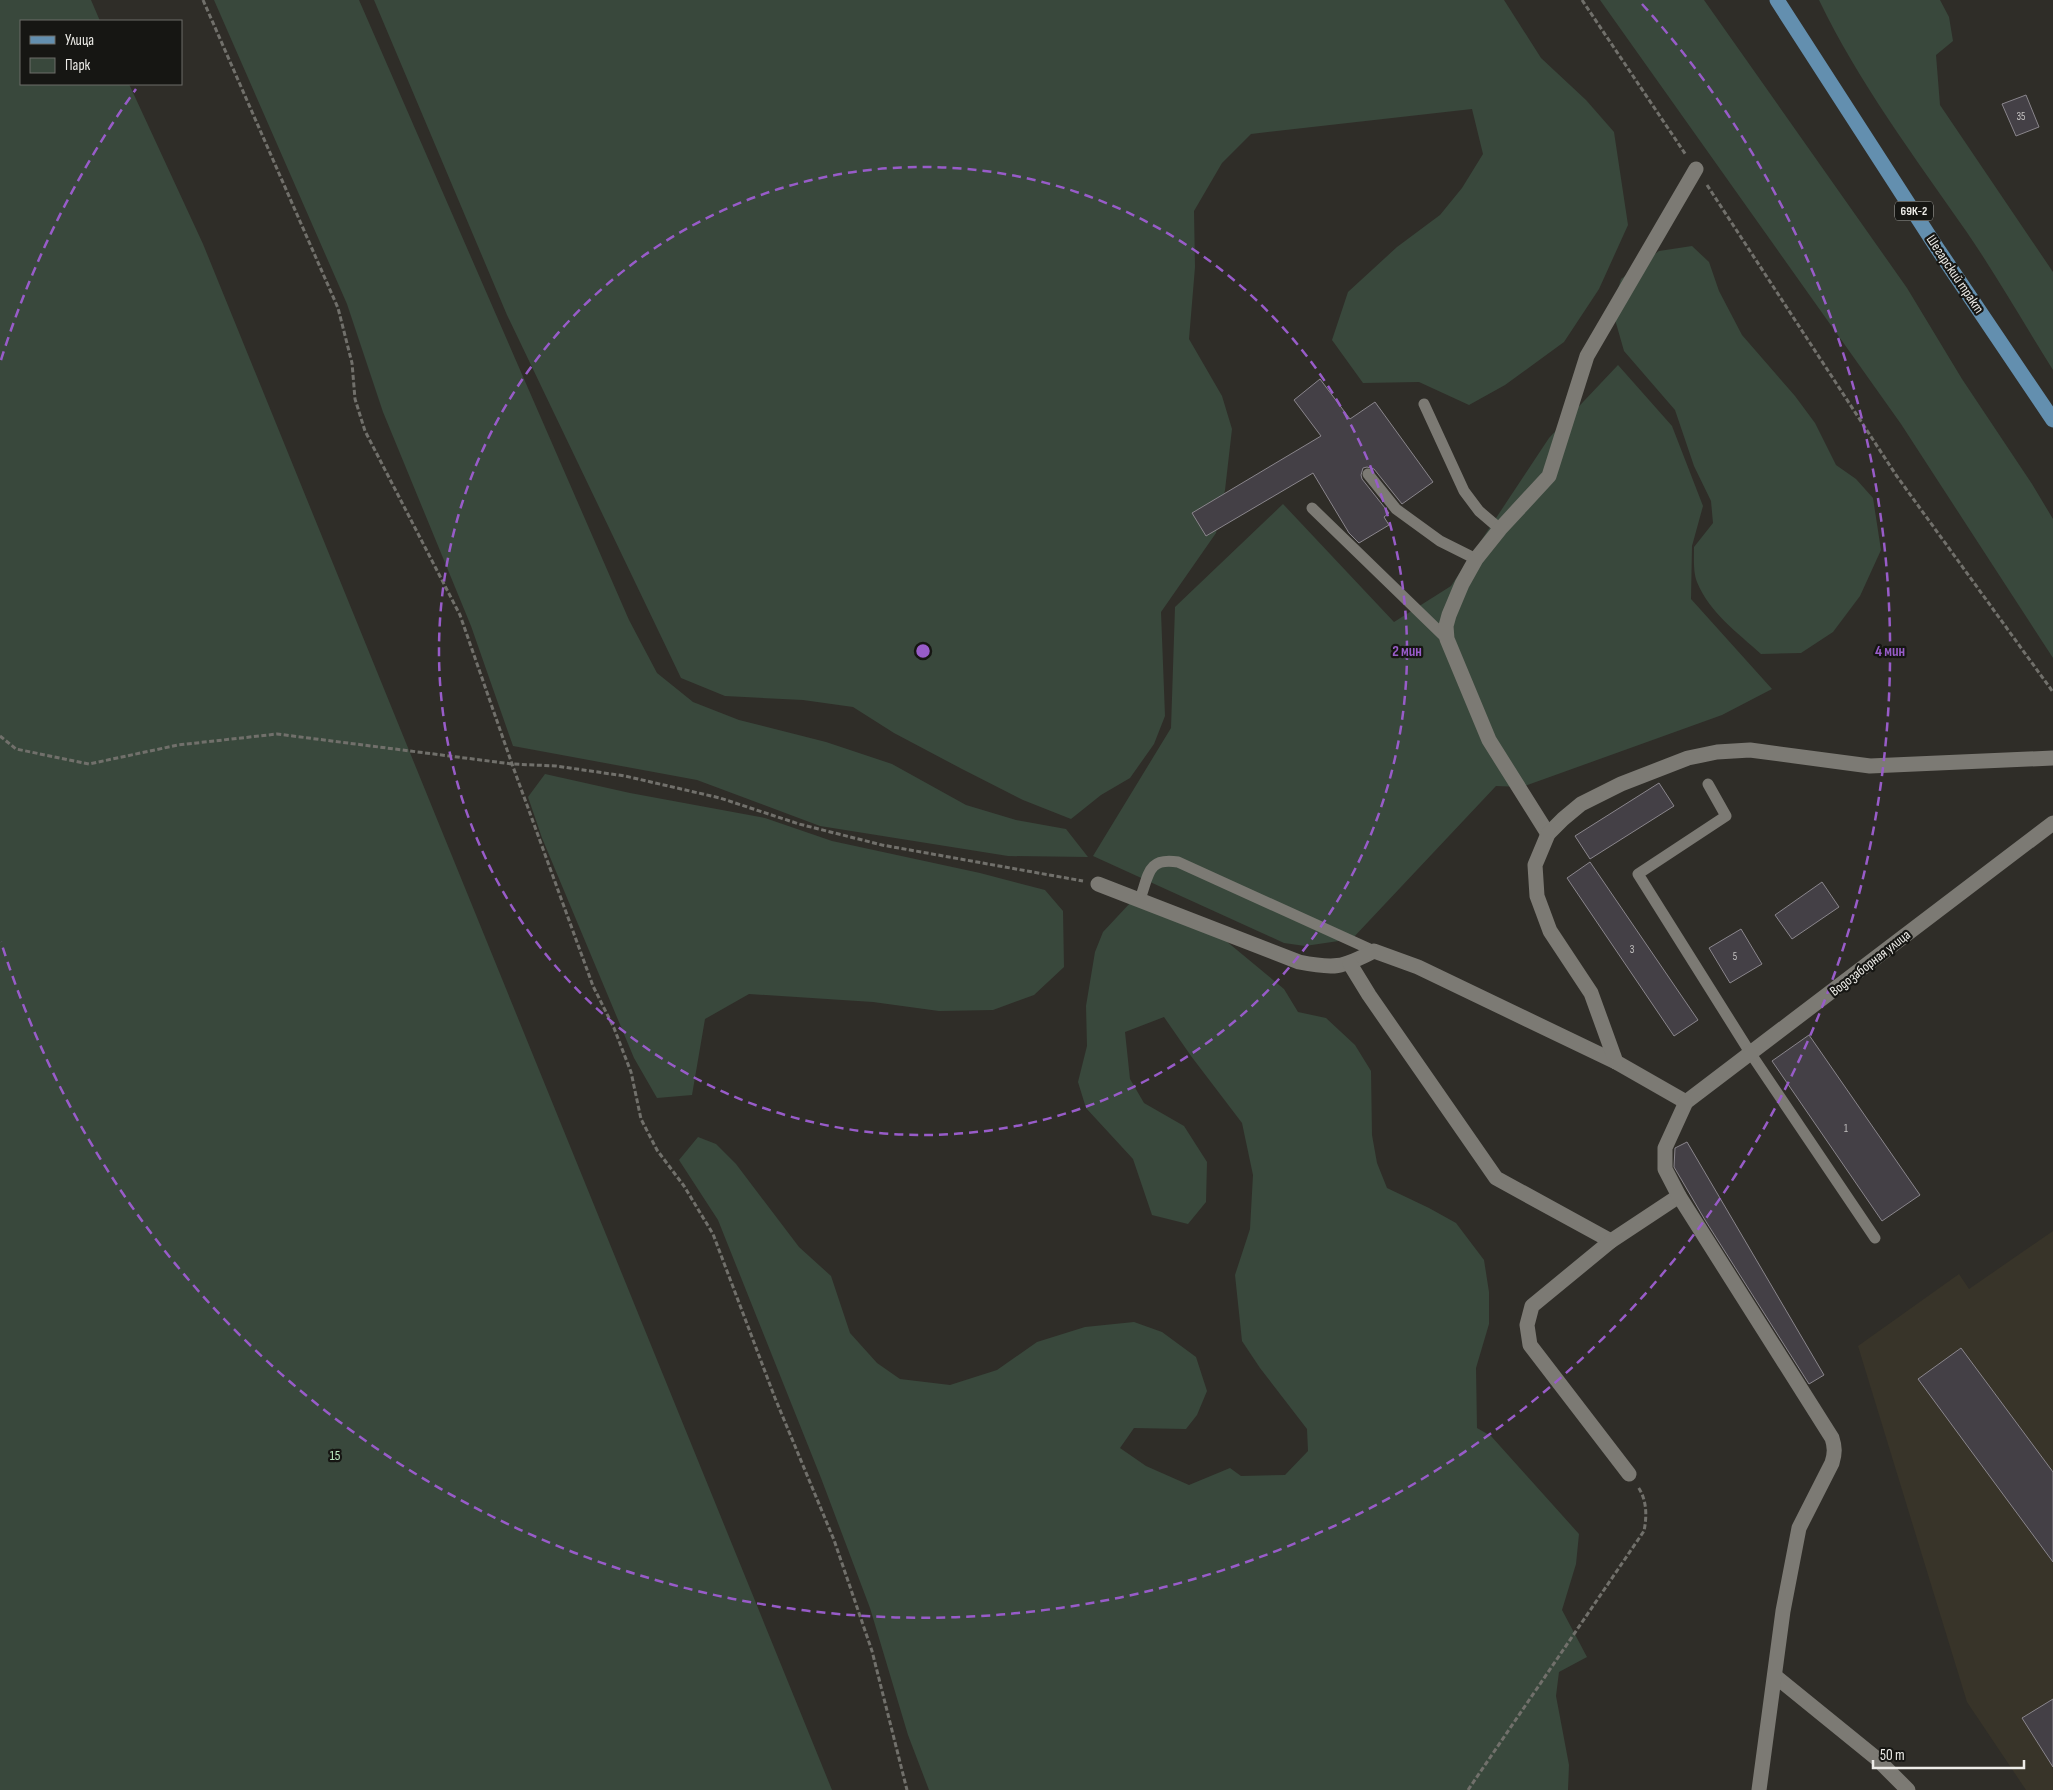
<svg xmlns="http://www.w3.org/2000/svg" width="2053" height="1790" font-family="'Sofia Sans Condensed',sans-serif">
	<rect width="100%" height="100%" fill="#2f2d28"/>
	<path fill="#383429" d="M2053,1231V1790H2026L1967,1702L1858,1346L1959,1274L1969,1289Z"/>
	<g fill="#39483c">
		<path d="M0,0H91L100,21H21V84H129L203,244L832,1790H0Z"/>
		<path d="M214,0H359L629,620L657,673L693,702L739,720L826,742L892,764L966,805L1016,820L1066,829L1088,857L1008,856L820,826L697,780L513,746L471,626L383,412L347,304Z"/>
		<path d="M374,0H1504L1541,58L1586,100L1614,132L1628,225L1599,289L1564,342L1505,385L1469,405L1419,382L1363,383L1332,340L1348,292L1397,247L1440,215L1462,188L1483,154L1472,109L1251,134L1222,163L1194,211L1195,267L1189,339L1222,396L1232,429L1225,490L1216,533L1161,612L1165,716L1154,744L1130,778L1101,795L1071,819L1023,800L962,769L894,733L853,707L803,700L725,696L681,678L507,315Z"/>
		<path d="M1600,0H1704L1907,288L1962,379L2032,484L2053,519V658L1901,424Z"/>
		<path d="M1819,0H1940L1949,17L1953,41L1936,55L1940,105L2053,272V370C2024,324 1997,276 1966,231C1914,156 1859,83 1819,0Z"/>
		<path d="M1692,246L1709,262L1719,291L1742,335L1795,396L1815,423L1836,465L1856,479L1873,498L1881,550L1860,596L1833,632L1801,653L1761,654C1738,633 1709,612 1697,582C1693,572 1694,557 1694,547L1713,523L1711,501L1694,466L1675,410L1624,351L1612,309L1621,279L1659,251Z"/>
		<path d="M1618,365L1672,426L1703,506L1692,546L1691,599L1772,689L1722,715L1522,787L1496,786L1352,939L1305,946L1284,943L1093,856L1171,728L1175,607L1283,504L1394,622L1451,586L1549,438Z"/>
		<path d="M545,774L630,793L765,818L832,841L980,873L1045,890L1063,911L1064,967L1034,995L993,1010L939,1011L873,1002L749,994L705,1019L692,1095L657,1098L634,1058L542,838L528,797Z"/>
		<path d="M1131,902L1208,926L1284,989L1298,1012L1326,1018L1355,1045L1371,1071L1372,1135L1377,1163L1387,1188L1429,1208L1456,1223L1484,1260L1489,1292V1324L1476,1368L1477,1428L1491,1436L1579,1534L1576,1564L1562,1610L1587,1657L1559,1672L1556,1696L1569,1765L1568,1790H929L908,1735L870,1608L821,1478L718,1220L679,1160L698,1137L716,1144L736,1164L799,1247L831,1276L850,1333L877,1363L900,1379L950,1385L997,1370L1037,1342L1085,1327L1134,1322L1162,1332L1196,1357L1207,1391L1197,1415L1186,1429L1134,1428L1120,1448L1146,1466L1189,1485L1230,1468L1241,1476L1285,1475L1308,1451L1307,1429L1260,1368L1242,1341L1235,1275L1250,1229L1253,1175L1242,1123L1191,1056L1164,1017L1125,1032L1130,1079L1144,1103L1184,1126L1207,1162L1206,1202L1188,1224L1152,1215L1133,1159L1086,1108L1078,1082L1087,1046L1086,1006L1095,952L1103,932Z"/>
	</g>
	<g fill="#444046" stroke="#8a868c">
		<path d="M2026,95L2039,127L2016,136L2002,104Z"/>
		<path d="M1320,379L1350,419L1375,402L1433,482L1402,504L1374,469L1367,467L1363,468L1361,475L1362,479L1389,513L1384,517L1389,525L1359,543L1349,533L1313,473L1206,536L1192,513L1321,436L1294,400Z"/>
		<path d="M1659,783L1674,806L1590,859L1575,836Z"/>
		<path d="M1590,862L1698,1020L1674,1036L1567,878Z"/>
		<path d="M1822,882L1839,907L1792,939L1775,915Z"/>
		<path d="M1741,929L1762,964L1730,983L1709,948Z"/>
		<path d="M1809,1035L1920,1195L1882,1221L1772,1061Z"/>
		<path d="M1687,1142L1824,1375L1809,1384L1705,1220L1674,1167L1675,1148Z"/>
		<path d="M1961,1348L2053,1472V1562L1918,1379Z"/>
		<path d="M2053,1699V1767L2022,1718Z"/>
	</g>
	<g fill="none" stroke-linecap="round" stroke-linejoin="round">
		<g stroke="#71706b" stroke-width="3" stroke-dasharray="5 2.5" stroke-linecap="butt">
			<path d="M203,0L338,308L352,363L355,399L365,431L460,615L512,764L593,986L614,1028L631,1072L641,1119L657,1150L684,1186L713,1234L775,1398L834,1540L872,1651L907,1790"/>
			<path d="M1582,0L1686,155"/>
			<path d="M1707,185L1896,475L2053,692"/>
			<path d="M0,736L16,749L89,764L178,745L277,734L512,764L556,766L625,776L720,798L799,824L882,845L1083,881"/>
			<path d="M1468,1790L1644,1531C1647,1516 1647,1500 1638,1487"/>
		</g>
		<g stroke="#7c7a74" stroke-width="11">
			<path d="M1424,404L1464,491L1479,511L1500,529"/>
			<path d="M1368,474L1396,509L1440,541L1476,559"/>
			<path d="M1312,508L1447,639"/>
			<path d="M1708,784L1726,816L1638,874L1751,1054L1875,1238"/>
			<path d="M1140,899C1149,875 1147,857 1178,862L1374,951"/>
		</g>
		<g stroke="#7c7a74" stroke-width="15">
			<path d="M1548,834L1489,740L1447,639L1446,626L1449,615L1462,584L1476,559L1500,529L1549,476L1587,356L1696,169"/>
			<path d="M1098,884L1299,962C1334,969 1342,968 1374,951L1418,967L1616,1062"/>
			<path d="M1350,964L1369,995L1496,1178L1611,1241"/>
			<path d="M1686,1102L1616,1062L1591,993L1550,931L1537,896L1535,865L1548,834L1563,819L1581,804L1621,784L1688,758L1717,752L1750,750L1870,766L2053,758"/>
			<path d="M1629,1474L1530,1345L1527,1325L1532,1306L1611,1241L1679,1196"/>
			<path d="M1775,1676L1876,1758L1908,1790"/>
			<path d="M1759,1790L1783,1611L1799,1528L1832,1463C1835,1453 1835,1447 1832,1438L1679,1196L1665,1169V1148L1686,1102L2053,823"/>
		</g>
		<path stroke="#638faf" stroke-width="15" d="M1777,0L1937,248L2053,420"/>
	</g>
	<g fill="none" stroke="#985cc9" stroke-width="2.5" stroke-dasharray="9 6">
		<circle cx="923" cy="651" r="484"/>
		<path d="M1 360A967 967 0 0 1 136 89M1642 4A967 967 0 1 1 1 942"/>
	</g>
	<g text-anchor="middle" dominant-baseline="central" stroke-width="4.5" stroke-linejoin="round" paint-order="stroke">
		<g font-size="11" fill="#c3c1c0">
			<text x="2021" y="116">35</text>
			<text x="1632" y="949">3</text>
			<text x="1735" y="956">5</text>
			<text x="1846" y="1128">1</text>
		</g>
		<rect fill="#161613" stroke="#acaca8" stroke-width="1" x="1895" y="201.5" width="38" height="19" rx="4"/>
		<g font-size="12" font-weight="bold" fill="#edece8">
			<text x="1914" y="211">69К-2</text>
		</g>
		<g font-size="14" fill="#edece8" stroke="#161613">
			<text transform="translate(1955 274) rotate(56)">Шегарский тракт</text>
			<text transform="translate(1870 963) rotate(-38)">Водозаборная улица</text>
		</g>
		<g font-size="14" fill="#bbeac2" stroke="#161613">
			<text x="335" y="1455">15</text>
		</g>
	</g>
	<circle cx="923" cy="651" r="8" fill="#985cc9" stroke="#161613" stroke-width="2.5"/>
	<g font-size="15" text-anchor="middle" font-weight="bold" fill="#985cc9" stroke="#161613" stroke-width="4.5" stroke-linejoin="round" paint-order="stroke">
		<text x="1407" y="656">2 мин</text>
		<text x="1890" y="656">4 мин</text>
	</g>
	<rect x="20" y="20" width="162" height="65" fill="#161613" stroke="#6c6c68"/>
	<rect x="30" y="36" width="25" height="8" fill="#638faf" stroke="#6c6c68"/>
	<text x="65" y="45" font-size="15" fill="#edece8">Улица</text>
	<rect x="30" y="58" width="25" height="15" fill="#39483c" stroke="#6c6c68"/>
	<text x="65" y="70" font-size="15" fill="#edece8">Парк</text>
	<path d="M1873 1760v8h151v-8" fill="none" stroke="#edece8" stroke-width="2.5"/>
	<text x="1880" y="1760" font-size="15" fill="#edece8" stroke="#161613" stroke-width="4" paint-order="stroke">50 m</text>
</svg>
